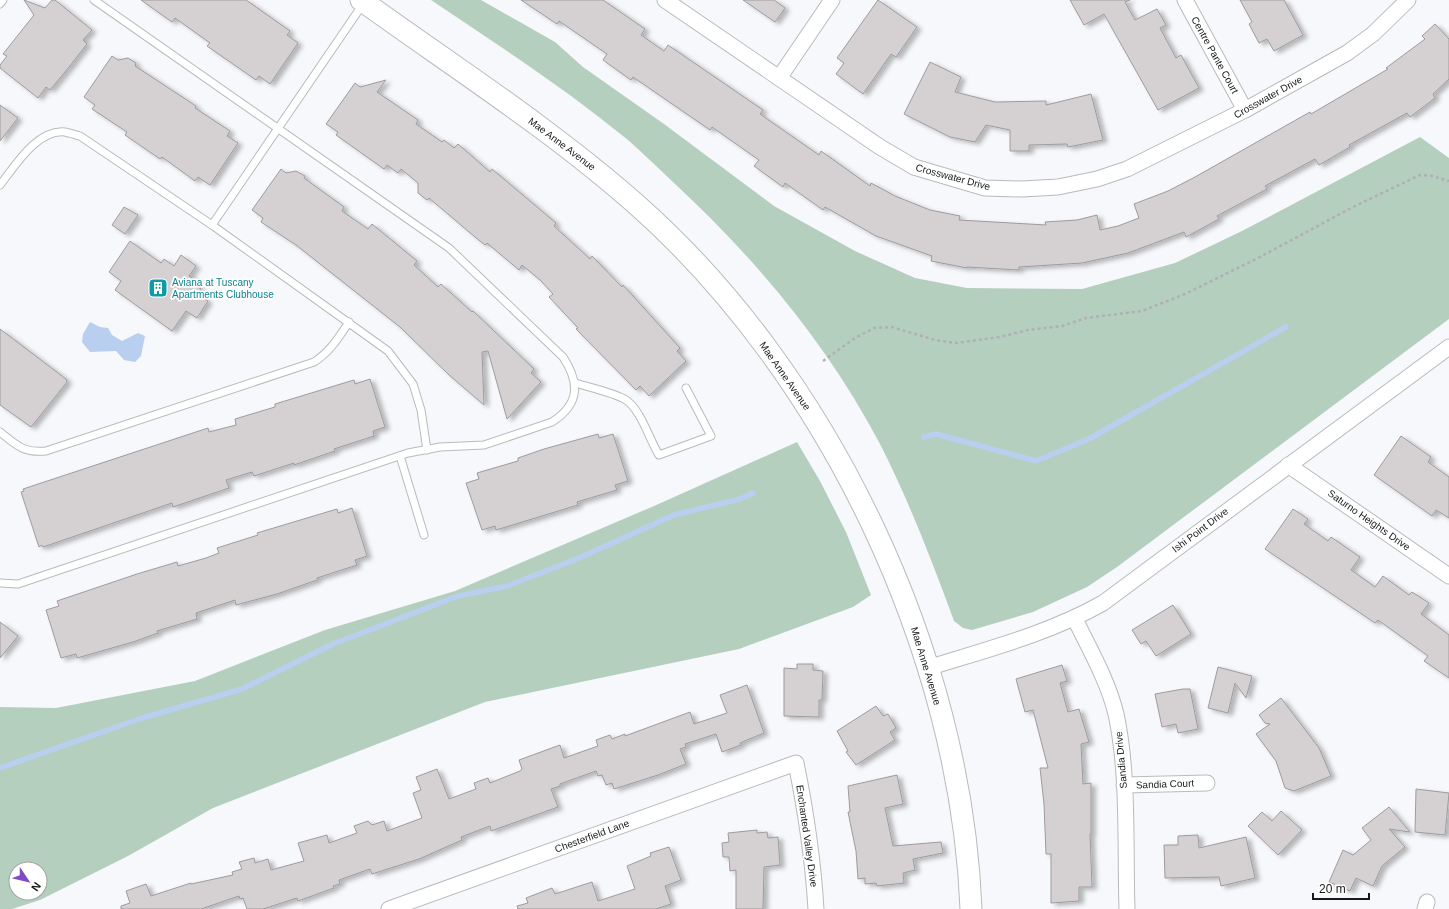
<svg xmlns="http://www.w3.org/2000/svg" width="1449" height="909" font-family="Arial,sans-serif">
	<defs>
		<filter id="shadow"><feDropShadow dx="4.5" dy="2.5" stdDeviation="2" flood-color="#0004"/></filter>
	</defs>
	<rect width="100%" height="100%" fill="#f6f8fb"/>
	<g fill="#b5cfbf" fill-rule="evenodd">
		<path d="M431,0H481L555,42L583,67L664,124L774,206L855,251L915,278L967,288L1082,289L1175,263L1242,231L1420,137L1449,158V319L1117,567L1087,587L1033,612L972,630L963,628L954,621C932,561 909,501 880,444C828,345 756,259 674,183C659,169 644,154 628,140C566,89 498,45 431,0Z"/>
		<path d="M797,442L820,481L846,532L871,595L853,607L739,649L485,702L213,808L128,856L40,900L12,909H0V707L56,708L195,681L325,630L455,591L654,506ZM16,869H40V893H16Z"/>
	</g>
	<path fill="#b9cff0" d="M90,322L100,327L108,328L112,335L122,341L138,333L145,336L141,356L135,362L124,360L116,351L90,352L82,342L83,334Z"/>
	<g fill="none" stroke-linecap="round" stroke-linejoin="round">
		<g stroke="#b9cff0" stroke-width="5.5">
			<path d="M924,437L936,434L1036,461L1089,439L1286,327"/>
			<path d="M0,768L142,718L242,689L333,644L458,596L507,586L579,558L674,515L740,499L753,493"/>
		</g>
	</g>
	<g fill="#d5d1d3" stroke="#9f9b9d" filter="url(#shadow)">
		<path d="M24,0L45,8L52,0H55L92,30L83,40L87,44L69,67L50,90L46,87L38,98L0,68V65L7,56L3,54L34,15Z"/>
		<path d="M141,0H246L290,31L287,35L298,43L270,84L259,76L256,80L207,46L210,43L175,18L172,22Z"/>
		<path d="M521,0H603L645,29L641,35L664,51L668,45L763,110L760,114L819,155L821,151L870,186L871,183L895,196L930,210L960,216L959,220L1046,225L1045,222L1077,220L1097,215L1100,230L1118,226L1139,218L1134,204L1168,191L1195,177L1310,112L1311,114L1388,69L1386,68L1425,39L1422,36L1435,24L1449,39V79L1433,94L1435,98L1410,117L1407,113L1349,145L1350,147L1319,165L1315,159L1265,186L1267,189L1217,216L1219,219L1186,237L1184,232L1128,253L1082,263L1019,267V270L967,267V268L931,261L932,256L876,236L825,207L823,210L785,183L783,187L754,166L759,160L712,127L710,130L633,77L631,80L603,60L607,54L559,21L557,24Z"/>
		<path d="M743,0H774L785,8L775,22Z"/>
		<path d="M878,0L917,27L896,57L891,54L863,94L836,74L844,63L837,58Z"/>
		<path d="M1070,0H1130L1125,2L1135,20L1157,9L1166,25L1160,28L1176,58L1181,55L1199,88L1158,110L1104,14L1084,25Z"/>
		<path d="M1240,0H1284L1303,35L1274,51L1267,39L1259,43L1249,24L1252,22Z"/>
		<path d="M112,56L118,60L128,58L136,63L135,66L196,106L195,108L230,131L227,136L238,143L210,185L198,177L195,181L162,157L160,159L125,135L127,132L92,109L95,105L84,97Z"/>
		<path d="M930,62L961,77L955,92L995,102L1046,101V105L1091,94L1103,140L1068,147L1067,144L1029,145V151H1010V130L986,125L975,142L950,137L904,114Z"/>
		<path d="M386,80L377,92L418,120L416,124L442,142L444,140L454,148L458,144L490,172L492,169L556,223L554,226L590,259L592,256L622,287L623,285L680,348L677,351L686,361L649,396L640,386L636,390L576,329L578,328L549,297L553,294L540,280L522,265L519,270L487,243L485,245L475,237L429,198L427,200L418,193V183L401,169L398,173L387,165L384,169L336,135L338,132L326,124L355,83L360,87Z"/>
		<path d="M0,105L18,118L0,141Z"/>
		<path d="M281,169L286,173L296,171L305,176L304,178L344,207L342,211L368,229L372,224L417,261L414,265L438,287L441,284L472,312L473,311L534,369L531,373L541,382L507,419L488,351L482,352L484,405L449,375L400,327L296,245L261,222L263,218L252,210Z"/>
		<path d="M124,207L138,215L125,234L112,225Z"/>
		<path d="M130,241L161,263L164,259L174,266L181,255L196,266L189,276L199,282L196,286L201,289L198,294L208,301L197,318L186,311L172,331L115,290L121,281L109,272Z"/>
		<path d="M0,329L66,379L67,382L31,427L0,405Z"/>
		<path d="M370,379L385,427L373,431L374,436L334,449L335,451L294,465V463L254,476L252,472L226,480L229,488L173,507L172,503L43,547L42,545L39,547L21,492L24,491L23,489L208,428L209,432L236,425L235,419L275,407V404L354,380L355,384Z"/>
		<path d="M598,434L599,438L613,434L628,481L615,485L617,490L577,502L578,505L496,530L495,526L482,530L466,483L479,479L477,473L518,461V458L544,449Z"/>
		<path d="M1401,436L1431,457L1428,462L1449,477V518L1436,510L1432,516L1374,475Z"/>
		<path d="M352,508L367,556L355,560L357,565L317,578V580L277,594L236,605L235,600L196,613L197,619L157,631L158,633L133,642L77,658L76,654L61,658L46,610L59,606L57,601L137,574L177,562L178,566L206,558L219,553L217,548L258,535L257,533L337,509L338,513Z"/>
		<path d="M1293,509L1308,519L1304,524L1328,541L1331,537L1360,557L1351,570L1375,587L1383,576L1409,595L1412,592L1429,603L1421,614L1449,635V678L1424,661L1428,656L1378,620L1375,623L1265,549Z"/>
		<path d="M1173,605L1191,634L1156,656L1146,641L1141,644L1132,630Z"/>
		<path d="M0,622L18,636L0,658Z"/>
		<path d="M797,664H813V670L823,671L822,700H819V717L784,716V668L797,669Z"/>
		<path d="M1062,665L1067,681L1060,683L1068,712L1079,709L1089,742L1081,744L1083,784L1091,783V834H1090L1092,887H1079V901L1051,903V854H1046L1044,804L1040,768H1048L1033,710L1025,712L1016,679Z"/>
		<path d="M1218,667L1252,676L1246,698L1235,683L1228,713L1208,708Z"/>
		<path d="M747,685L764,733L740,743L741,745L722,752L716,734L685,744L686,747L680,749L686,764L658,775L614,789L612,783L606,785L602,775L598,776L596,771L560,784V786L551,789L558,807L491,831L490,826L461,837L462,840L419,859L372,874L370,869L339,880L340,884L333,886L334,888L298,901L297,898L263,909H247L243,898L240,899L239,896L201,909H121V906L130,903L126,891L146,884L151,896L191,883V884L233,875L232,872L242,869L239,862L254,858L255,863L268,859L271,870L304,861L298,843L327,835L329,843L357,833L354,826L368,821L372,825L384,821L387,831L422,818L413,793L421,790L416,777L437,769L449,799L476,789L474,783L488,778L490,783L520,771L522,769L519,760L560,745L564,758L598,746L596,740L610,735L612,739L625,734V736L690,712L694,724L727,713L720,695Z"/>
		<path d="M1183,689H1190L1198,729L1178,733L1176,724L1162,727L1155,694Z"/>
		<path d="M1281,698L1319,748L1331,776L1294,791L1285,788L1276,761L1256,734L1270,724L1265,723L1259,715Z"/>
		<path d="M876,706L883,716L888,714L896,728L890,732L895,740L856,765L846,752L848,751L837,731Z"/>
		<path d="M897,775L903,804L885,808L893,846L941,842L943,853L913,859L915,870L903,873L904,883L877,886L876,883L865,884V878L858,879L856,851L848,812H850L848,786Z"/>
		<path d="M1416,789L1449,793L1445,835L1415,832Z"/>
		<path d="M1389,807L1410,832L1389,829L1405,847L1382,866L1373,886L1356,878L1350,891L1329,882L1343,850L1353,855L1371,840L1362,828Z"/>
		<path d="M1281,811L1302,830L1278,855L1248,826L1262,812L1272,821Z"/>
		<path d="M757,830V833L767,832L768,838L778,837L780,865L764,867L763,909H736V870L730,871L729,857H723L722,843L729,842L728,833Z"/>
		<path d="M1198,835L1199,848L1246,837L1255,878L1221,886L1219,877L1165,878L1164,845H1178V836Z"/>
		<path d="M669,847L681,880L665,886L671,904L656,909H518L517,906L528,903L526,898L552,888L555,894L592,882L598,901L635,889L627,866L651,856L650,853Z"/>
	</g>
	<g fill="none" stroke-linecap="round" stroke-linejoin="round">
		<defs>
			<g id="lane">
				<path d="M0,4L3,0"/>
				<path d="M0,185C15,166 37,129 65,132C70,133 76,135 80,136L212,225L388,351L413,384L421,410L427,450"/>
				<path d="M212,225L363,4"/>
				<path d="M575,383C588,387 615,393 626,400C641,410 649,439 659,455L711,436L686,388"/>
				<path d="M0,432C17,446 24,453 46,451L314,362C330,352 339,337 349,322"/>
				<path d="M400,456L424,535"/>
				<path d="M0,583L18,584L408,453L440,447L484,445L552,422C580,404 580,383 563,357L449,248L94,0"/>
			</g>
			<g id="street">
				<path d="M665,0L880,147L914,167L985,188L1022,189L1058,187L1097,179L1127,169L1245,110L1347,53L1373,34L1408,0"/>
				<path d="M1185,0L1245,110"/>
				<path d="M779,78L832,0"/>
				<path d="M1288,465L1449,576"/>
				<path d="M1075,619C1090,650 1108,681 1116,714C1129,774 1125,847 1127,909"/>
				<path d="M928,668C988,649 1048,634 1103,603L1449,347"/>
				<path d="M1124,785L1207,783"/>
				<path d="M389,909L796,763C806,812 813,860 816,909"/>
				<path d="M1425,909L1427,902"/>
			</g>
			<path id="secondary" d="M361,0C454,67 551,129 637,205C829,375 961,653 971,909"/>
		</defs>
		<use href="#lane" stroke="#b8bbbd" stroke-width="9"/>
		<use href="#street" stroke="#b8bbbd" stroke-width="17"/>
		<use href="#secondary" stroke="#b8bbbd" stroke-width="23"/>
		<path stroke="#aeb0b2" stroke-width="2.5" stroke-dasharray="3 3" stroke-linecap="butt" d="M823,361L855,338L874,328L892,327L935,340L956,343L1000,337L1028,330L1062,326L1086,318L1142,311L1185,294L1258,258L1355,206L1420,175L1432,176L1449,181"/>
		<use href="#lane" stroke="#fff" stroke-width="7"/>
		<use href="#street" stroke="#fff" stroke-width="15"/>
		<use href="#secondary" stroke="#fff" stroke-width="21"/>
	</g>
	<defs>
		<symbol id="building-square" viewBox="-11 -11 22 22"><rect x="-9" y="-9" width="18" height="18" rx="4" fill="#0f9aa8" stroke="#fff"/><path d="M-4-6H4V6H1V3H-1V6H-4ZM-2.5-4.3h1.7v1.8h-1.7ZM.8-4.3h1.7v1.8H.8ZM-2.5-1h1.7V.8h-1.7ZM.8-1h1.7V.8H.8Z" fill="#fff"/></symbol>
	</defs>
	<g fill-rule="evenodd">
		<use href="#building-square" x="147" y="277" width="22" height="22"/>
	</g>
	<g text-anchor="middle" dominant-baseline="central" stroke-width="3.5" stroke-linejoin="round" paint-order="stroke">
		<g font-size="10" fill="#181919" stroke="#fff">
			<text transform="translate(1215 55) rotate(61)">Centre Pante Court</text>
			<text transform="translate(1268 97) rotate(-29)">Crosswater Drive</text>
			<text transform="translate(562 144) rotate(37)">Mae Anne Avenue</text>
			<text transform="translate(953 177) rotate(15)">Crosswater Drive</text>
			<text transform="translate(785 376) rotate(55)">Mae Anne Avenue</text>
			<text transform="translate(1369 520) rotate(35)">Saturno Heights Drive</text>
			<text transform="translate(1200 530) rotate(-37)">Ishi Point Drive</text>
			<text transform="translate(926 666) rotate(73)">Mae Anne Avenue</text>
			<text transform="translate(1121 760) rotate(-95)">Sandia Drive</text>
			<text transform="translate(1165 784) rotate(-2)">Sandia Court</text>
			<text transform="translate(592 836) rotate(-20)">Chesterfield Lane</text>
			<text transform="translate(807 836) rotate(82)">Enchanted Valley Drive</text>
		</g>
		<g font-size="10" fill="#0d838f" stroke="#fff" text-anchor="start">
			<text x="172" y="282">Aviana at Tuscany<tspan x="172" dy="12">Apartments Clubhouse</tspan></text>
		</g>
	</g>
	<g transform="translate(28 881) rotate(125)"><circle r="19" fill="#ffffff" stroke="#a3a3a3"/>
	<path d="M0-3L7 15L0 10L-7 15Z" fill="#7e4bc2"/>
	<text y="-6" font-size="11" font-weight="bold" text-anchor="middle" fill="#181919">N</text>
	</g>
	<path d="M1313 893v6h56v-6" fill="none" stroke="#181919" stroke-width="2"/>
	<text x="1319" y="893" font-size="12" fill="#181919" stroke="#ffffff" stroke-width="3" paint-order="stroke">20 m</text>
</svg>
